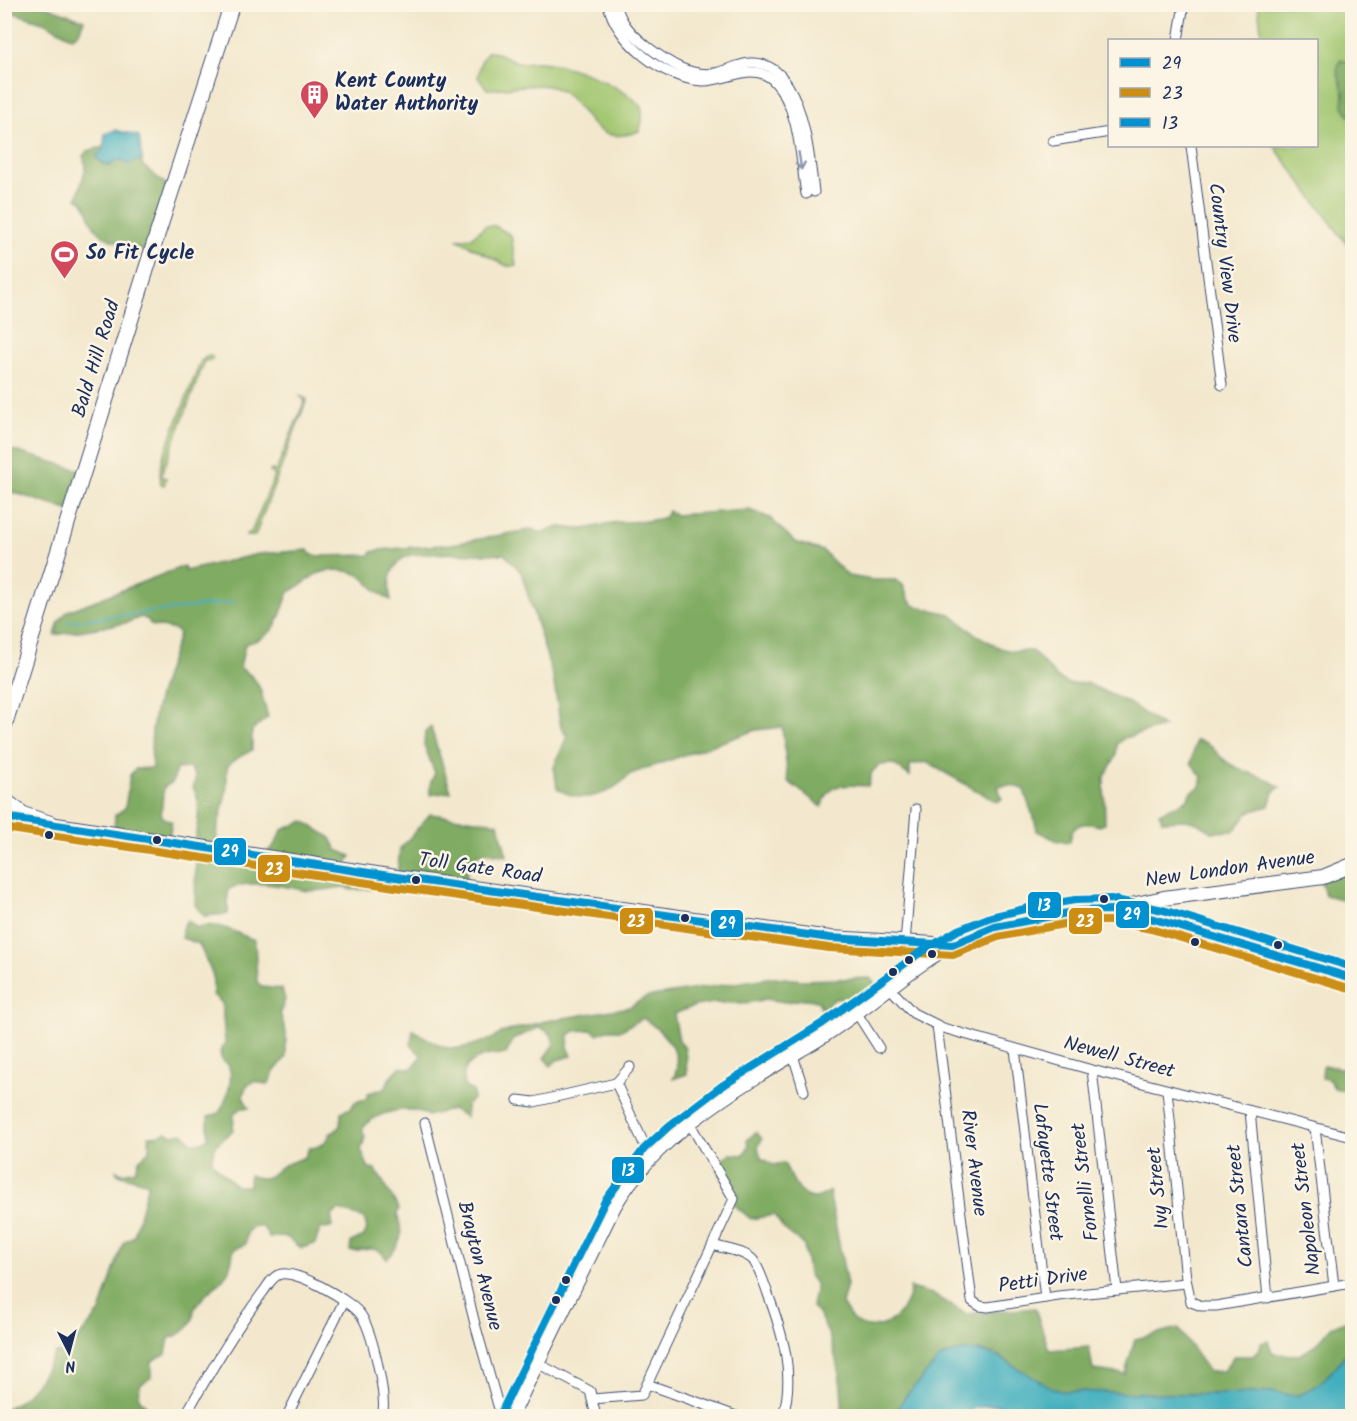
<svg xmlns="http://www.w3.org/2000/svg" width="1357" height="1421" font-family="Kalam,sans-serif">
	<rect width="100%" height="100%" fill="#fcf5e5"/>
	<filter id="ink" filterUnits="userSpaceOnUse"><feTurbulence type="fractalNoise" baseFrequency=".0167" numOctaves="2"/><feDisplacementMap in="SourceGraphic" scale="12" xChannelSelector="R" yChannelSelector="G"/><feConvolveMatrix kernelMatrix="1 2 1 2 8 2 1 2 1" color-interpolation-filters="sRGB"/></filter>
	<filter id="wash" filterUnits="userSpaceOnUse"><feTurbulence type="fractalNoise" baseFrequency=".008" numOctaves="4" result="noise"/><feDisplacementMap in="SourceGraphic" scale="24" xChannelSelector="R" yChannelSelector="G"/><feGaussianBlur stdDeviation="1.35" result="paint"/><feColorMatrix in="noise" values="0 0 0 0 0 0 0 0 0 0 0 0 0 0 0 0 0 1.4 0 .05"/><feComposite in="paint" operator="in"/></filter>
	<g filter="url(#wash)">
		<rect width="100%" height="100%" fill="#f3e8cd"/>
		<g fill="#a1c670" stroke="#5e7a67" stroke-width="1.5">
			<path d="M1258,5H1352V251L1274,146H1316V40H1262Z"/>
			<path d="M487,52C500,51 506,59 518,62C525,64 534,61 541,62C572,65 621,85 642,107V122L639,131C584,152 589,95 548,86C532,83 505,89 487,89L478,77L481,62Z"/>
			<path d="M485,226H495L511,235L516,266H507L457,239L471,238Z"/>
			<path d="M209,355L213,358L210,361L205,360L161,476L166,478L164,485H161L160,473L163,457L201,361Z"/>
			<path d="M299,396L307,399L255,536H246L247,533H251L275,475L270,472L271,470L276,471L305,400Z"/>
		</g>
		<g fill="#80ab62" stroke="#4e6d60" stroke-width="1.5">
			<path d="M4,5H43L84,20L79,32L73,37L69,36L46,23L14,13Z"/>
			<path d="M1340,60L1352,63V119L1343,106L1344,94L1337,70Z"/>
			<path d="M104,147L102,164L110,166L115,161L142,159V165L168,186L150,257C137,242 112,247 97,230C88,221 90,204 77,198L86,167L83,156L87,151Z"/>
			<path d="M5,448L86,472L74,512L12,492L5,494Z"/>
			<path d="M749,510L770,518L795,542L823,551L848,576L873,580H896L903,585L909,600L915,606L950,614L975,634L1000,648L1011,651H1032L1058,678L1069,684L1086,683L1127,702L1164,727L1124,738L1117,744L1116,756L1104,778L1105,823L1100,826C1084,821 1071,823 1070,842L1058,841L1037,831C1035,816 1027,804 1024,789L1011,785L998,786L1002,799L997,802L926,762L910,765V776L893,764L879,765L872,772L868,786C846,785 829,780 822,807L788,781L782,727L756,730L630,774C611,795 582,806 557,788L554,767L567,736L561,728L553,677L521,572L504,554C487,555 420,551 408,556C390,563 387,584 391,600C377,595 373,586 362,577C350,568 324,568 312,577C304,583 298,588 289,592C277,620 280,635 245,644L240,668C264,682 260,693 268,717L252,730V750L234,760L227,767C226,776 228,784 226,792C223,812 214,829 217,849L262,856L273,847L282,830L304,821L331,838L337,850L351,856L345,867L376,873L372,889L351,890L345,887C332,888 314,893 302,890C285,886 243,878 228,890V914L204,916L195,905L196,847L194,846C196,829 204,802 193,788L196,777L190,768L176,769L173,782L164,787L161,813L162,817L172,822L168,843L114,833L115,815L125,808L130,775L135,769L153,768C145,723 165,677 179,635L176,630L151,625L148,620L141,617L126,623L55,635L59,621L68,611L184,566L185,571L258,554L308,550L310,554L319,556L370,555L372,552L379,550L452,544L534,529L538,532H547C558,522 569,530 581,529C594,528 606,523 618,522C633,521 650,523 665,517L668,511L675,515Z"/>
			<path d="M431,727L432,731L451,792L430,795V784L435,773L424,745L425,732Z"/>
			<path d="M1196,740C1216,744 1213,753 1227,762C1243,773 1264,775 1280,787L1273,792L1269,806L1249,812L1234,831L1212,832L1198,823L1187,820L1163,821L1159,813L1187,800L1190,793L1200,787L1202,777L1191,763Z"/>
			<path d="M430,814L498,823L507,856L486,852L477,855L467,871L466,885L397,875L400,849Z"/>
			<path d="M1352,867V902L1325,895L1320,879Z"/>
			<path d="M187,920L198,928C218,920 236,934 255,940L257,982L262,987L282,989L285,1000L280,1013L286,1032V1057L274,1072L268,1085L254,1081L246,1086L243,1097L249,1108H242L234,1114L233,1131C220,1140 212,1146 212,1162L236,1186H249V1175C273,1185 273,1168 287,1164C293,1162 298,1160 305,1157L309,1148C318,1148 327,1143 330,1134C343,1127 340,1124 341,1112L351,1108L355,1102L366,1099L369,1093L386,1088L389,1079L400,1067L411,1069L422,1056L411,1045L413,1030C441,1046 447,1055 479,1043C487,1041 494,1039 501,1033L546,1021L630,1007L646,997L774,977L802,980L870,978L881,992L851,1012L840,999L837,998L821,1009L819,1002C805,996 798,1001 785,1002C780,1002 771,999 765,999C749,1005 732,1002 714,1003C700,1004 687,1008 674,1014L679,1041L685,1048L687,1074L673,1079C686,1054 663,1031 643,1018L621,1030H607L597,1034L592,1030L575,1031L569,1035L568,1047L572,1056L557,1060L551,1066L544,1058L554,1044L551,1034L540,1027L514,1039L506,1054C484,1054 457,1060 465,1087L473,1091V1099L466,1105V1117L452,1109L428,1116C412,1103 373,1112 362,1129L365,1137L361,1150L369,1169L376,1170L399,1209L397,1215C405,1234 401,1244 387,1259C373,1241 365,1253 350,1251L351,1242L364,1236L367,1228L364,1218L339,1210L332,1216V1227L320,1229L315,1244L302,1248C285,1240 294,1233 269,1238L263,1227L254,1226L247,1232L246,1244L233,1250C231,1287 206,1286 194,1310C192,1314 195,1315 193,1319C188,1329 179,1336 169,1338L166,1354L152,1361V1377L140,1385L139,1398L147,1407L138,1416H5L4,1409C27,1402 44,1373 55,1353L67,1352L100,1312L123,1243L134,1236L148,1183L117,1174L116,1170L122,1173L136,1170L139,1160L149,1151V1136L160,1135L166,1132L173,1135L183,1133L193,1143L202,1142L208,1138V1117L219,1113C227,1099 235,1081 228,1064L222,1061L220,1052L225,1043L222,1003L213,995V976L199,944L182,938V929Z"/>
			<path d="M1323,1065L1352,1070V1092L1335,1089L1329,1080L1322,1078Z"/>
			<path d="M756,1132L762,1139L758,1147L761,1158L773,1165L784,1163C793,1181 805,1212 829,1191L847,1285L842,1304C846,1309 849,1316 853,1320C877,1340 909,1314 910,1288L932,1294L966,1314L1035,1308L1049,1350L1089,1347L1093,1370L1125,1374L1135,1339L1178,1328L1209,1372L1223,1371L1234,1356H1252L1259,1351L1261,1343L1268,1341L1273,1354L1300,1355L1316,1345L1331,1327L1347,1320L1352,1314V1345C1339,1363 1322,1388 1299,1395C1289,1398 1281,1391 1272,1392C1202,1397 1130,1392 1059,1391L1039,1383L996,1354L978,1351L945,1356L939,1359L905,1397L894,1416H842C844,1387 833,1327 812,1307L816,1285L808,1274L804,1245L784,1229L774,1215L751,1219L733,1204L716,1163L731,1154L743,1155L749,1147L747,1140Z"/>
		</g>
		<g fill="#40aebe" stroke="#2e6e8e" stroke-width="1.5">
			<path d="M115,130L139,136L142,159L127,164L123,160L115,161L110,166L97,159V155L103,150L105,134Z"/>
			<path d="M1352,1345V1416H1013L1004,1407L997,1405L975,1408L961,1416H894L905,1397L939,1359C989,1333 1017,1375 1060,1391C1130,1392 1202,1397 1272,1392C1281,1391 1289,1398 1299,1395C1322,1388 1339,1363 1352,1345Z"/>
		</g>
		<g fill="none" stroke-linecap="round" stroke-linejoin="round">
			<path stroke="#40aebe" stroke-width="2" d="M67,622L235,602"/>
		</g>
	</g>
	<g filter="url(#ink)">
		<g fill="none" stroke-linecap="round" stroke-linejoin="round">
			<defs>
				<g id="minor">
					<path d="M608,4C615,41 665,80 702,81C726,82 752,61 773,80C800,107 800,158 806,194"/>
					<path d="M616,4C621,24 633,35 648,47C669,63 692,79 719,72C730,69 739,64 750,63C803,60 809,156 814,192"/>
					<path d="M1178,40L1184,4"/>
					<path d="M1053,141L1110,132"/>
					<path d="M1191,146L1222,385"/>
					<path d="M905,943L916,809"/>
					<path d="M890,988L913,1013L943,1028L1092,1070L1352,1137"/>
					<path d="M856,1012L879,1048"/>
					<path d="M937,1026L972,1301L980,1306L988,1307L1058,1296L1186,1283"/>
					<path d="M1015,1049L1045,1298"/>
					<path d="M793,1055L804,1091"/>
					<path d="M1092,1070L1117,1290"/>
					<path d="M616,1083L650,1157"/>
					<path d="M616,1083L630,1067"/>
					<path d="M1167,1090L1186,1279L1191,1302L1202,1306H1216L1352,1283"/>
					<path d="M518,1100L534,1102L616,1083"/>
					<path d="M1250,1111L1268,1298"/>
					<path d="M425,1123L475,1324L501,1416"/>
					<path d="M1315,1128L1334,1286"/>
					<path d="M713,1245C724,1249 745,1251 753,1260C760,1269 764,1283 768,1294C783,1335 795,1373 783,1416"/>
					<path d="M537,1363L590,1391L596,1416"/>
					<path d="M647,1384L736,1416"/>
					<path d="M592,1399L642,1395L734,1199L690,1124"/>
					<path d="M185,1416C209,1373 233,1332 263,1292C268,1286 270,1279 278,1275C293,1267 352,1301 361,1315C372,1331 388,1399 382,1416"/>
					<path d="M287,1416L344,1301"/>
				</g>
				<g id="secondary">
					<path d="M4,817L396,877L830,938L952,945"/>
					<path d="M1117,908L1164,898L1323,877L1352,865"/>
					<path d="M511,1416L614,1206C655,1134 740,1086 810,1044C862,1014 909,965 963,939C995,923 1073,906 1109,909C1143,913 1177,925 1209,935C1257,949 1305,963 1352,978"/>
				</g>
				<g id="primary">
					<path d="M4,726L157,235L232,4"/>
					<path d="M4,800L24,815L52,824"/>
					<path d="M4,826L40,824"/>
				</g>
			</defs>
			<use href="#minor" stroke="#3b4b6f" stroke-width="11"/>
			<use href="#secondary" stroke="#3b4b6f" stroke-width="16"/>
			<use href="#primary" stroke="#3b4b6f" stroke-width="17"/>
			<use href="#minor" stroke="#fff" stroke-width="9"/>
			<use href="#secondary" stroke="#fff" stroke-width="14"/>
			<use href="#primary" stroke="#fff" stroke-width="15"/>
			<defs>
				<path id="bus-1" d="M4,817L396,877L830,938L952,945L995,927L1078,911L1111,910L1154,919L1352,978"/>
				<path id="bus-2" d="M4,828L395,887L829,948L953,955L998,937L1079,921H1110L1151,929L1349,988"/>
				<path id="bus-3" d="M502,1411L605,1201L644,1149L669,1126L722,1086L823,1023L918,954L958,930L991,917L1033,907L1075,900L1111,899L1163,910L1352,967"/>
			</defs>
			<use href="#bus-1" stroke="#fcf5e5" stroke-width="12"/>
			<use href="#bus-2" stroke="#fcf5e5" stroke-width="12"/>
			<use href="#bus-3" stroke="#fcf5e5" stroke-width="12"/>
			<use href="#bus-1" stroke="#0092d0" stroke-width="8"/>
			<use href="#bus-2" stroke="#cb8e13" stroke-width="8"/>
			<use href="#bus-3" stroke="#0092d0" stroke-width="8"/>
		</g>
		<defs><path id="oneway-shaft" d="M-6 0H5M1.5-3L5.5 0L1.5 3" fill="none" stroke-width="1.6" stroke-linecap="round" stroke-linejoin="round" transform="scale(1.5)"/></defs>
		<use stroke="#8d97ae" href="#oneway-shaft" transform="translate(800 161) rotate(81)"/>
	</g>
	<defs>
		<symbol id="building-pin" viewBox="-11 -11 22 30"><path d="M0 17L-7.5 6A9.5 9.5 0 1 1 7.5 6Z" fill="#d1495b" stroke="#fcf5e5"/><path d="M-4-6H4V6H1V3H-1V6H-4ZM-2.5-4.3h1.7v1.8h-1.7ZM.8-4.3h1.7v1.8H.8ZM-2.5-1h1.7V.8h-1.7ZM.8-1h1.7V.8H.8Z" fill="#fff"/></symbol>
		<symbol id="stadium-pin" viewBox="-11 -11 22 30"><path d="M0 17L-7.5 6A9.5 9.5 0 1 1 7.5 6Z" fill="#d1495b" stroke="#fcf5e5"/><path d="M0-5a6.5 5 0 1 0 0 10a6.5 5 0 1 0 0-10ZM-3.5-1.8h7v3.6h-7Z" fill="#fff"/></symbol>
	</defs>
	<g fill-rule="evenodd">
		<use href="#building-pin" x="298" y="78" width="33" height="45"/>
		<use href="#stadium-pin" x="48" y="238" width="33" height="45"/>
	</g>
	<g fill="#1b2f5e" stroke="#fcf5e5" stroke-width="2">
		<circle cx="49" cy="835" r="5"/>
		<circle cx="157" cy="840" r="5"/>
		<circle cx="416" cy="880" r="5"/>
		<circle cx="1104" cy="899" r="5"/>
		<circle cx="685" cy="918" r="5"/>
		<circle cx="1195" cy="942" r="5"/>
		<circle cx="1278" cy="945" r="5"/>
		<circle cx="932" cy="954" r="5"/>
		<circle cx="909" cy="960" r="5"/>
		<circle cx="893" cy="972" r="5"/>
		<circle cx="566" cy="1280" r="5"/>
		<circle cx="556" cy="1300" r="5"/>
	</g>
	<g text-anchor="middle" dominant-baseline="central" stroke-width="5" stroke-linejoin="round" paint-order="stroke">
		<g font-size="20" font-weight="bold" fill="#1b2f5e" stroke="#fcf5e5" text-anchor="start">
			<text x="335" y="82">Kent County<tspan x="335" dy="23">Water Authority</tspan></text>
			<text x="86" y="254">So Fit Cycle</text>
		</g>
		<g font-size="20" fill="#1b2f5e" stroke="#fcf5e5">
			<text transform="translate(1224 263) rotate(83)">Country View Drive</text>
			<text transform="translate(97 359) rotate(-73)">Bald Hill Road</text>
			<text transform="translate(480 869) rotate(8)">Toll Gate Road</text>
			<text transform="translate(1230 870) rotate(-8)">New London Avenue</text>
			<text transform="translate(1119 1058) rotate(15)">Newell Street</text>
			<text transform="translate(973 1163) rotate(83)">River Avenue</text>
			<text transform="translate(1047 1172) rotate(83)">Lafayette Street</text>
			<text transform="translate(1086 1182) rotate(-97)">Fornelli Street</text>
			<text transform="translate(1159 1188) rotate(-96)">Ivy Street</text>
			<text transform="translate(1241 1206) rotate(-96)">Cantara Street</text>
			<text transform="translate(1307 1209) rotate(-97)">Napoleon Street</text>
			<text transform="translate(479 1266) rotate(76)">Brayton Avenue</text>
			<text transform="translate(1043 1281) rotate(-8)">Petti Drive</text>
		</g>
	</g>
	<g stroke="#fcf5e5" stroke-width="2">
		<rect x="213" y="837" width="34" height="29" rx="6" fill="#0092d0"/>
		<rect x="257" y="854" width="34" height="29" rx="6" fill="#cb8e13"/>
		<rect x="1027" y="891" width="35" height="28" rx="6" fill="#0092d0"/>
		<rect x="1115" y="900" width="35" height="29" rx="6" fill="#0092d0"/>
		<rect x="619" y="907" width="35" height="28" rx="6" fill="#cb8e13"/>
		<rect x="1068" y="907" width="35" height="28" rx="6" fill="#cb8e13"/>
		<rect x="710" y="909" width="34" height="29" rx="6" fill="#0092d0"/>
		<rect x="611" y="1156" width="34" height="28" rx="6" fill="#0092d0"/>
	</g>
	<g font-size="16" text-anchor="middle" font-weight="bold" fill="#fff">
		<text x="230" y="857">29</text>
		<text x="274" y="875">23</text>
		<text x="1044" y="911">13</text>
		<text x="1132" y="920">29</text>
		<text x="636" y="927">23</text>
		<text x="1085" y="927">23</text>
		<text x="727" y="929">29</text>
		<text x="628" y="1176">13</text>
	</g>
	<rect width="1357" height="1421" fill="none" stroke="#fcf5e5" stroke-width="24"/>
	<rect x="1108" y="39" width="210" height="108" fill="#fcf5e5" stroke="#a2a6af" stroke-width="1.5"/>
	<rect x="1120" y="58" width="30" height="9" fill="#0092d0" stroke="#a2a6af" stroke-width="1.5"/>
	<text x="1162" y="69" font-size="18" fill="#1b2f5e">29</text>
	<rect x="1120" y="88" width="30" height="9" fill="#cb8e13" stroke="#a2a6af" stroke-width="1.5"/>
	<text x="1162" y="99" font-size="18" fill="#1b2f5e">23</text>
	<rect x="1120" y="118" width="30" height="9" fill="#0092d0" stroke="#a2a6af" stroke-width="1.5"/>
	<text x="1162" y="129" font-size="18" fill="#1b2f5e">13</text>
	<g transform="translate(69 1352) rotate(174)" stroke="#fcf5e5" stroke-width="4.5" paint-order="stroke">
	<path d="M0-4.5L10 22L0 15L-10 22Z" fill="#1b2f5e"/>
	<text y="-9" font-size="16" font-weight="bold" text-anchor="middle" fill="#1b2f5e">N</text>
	</g>
</svg>
